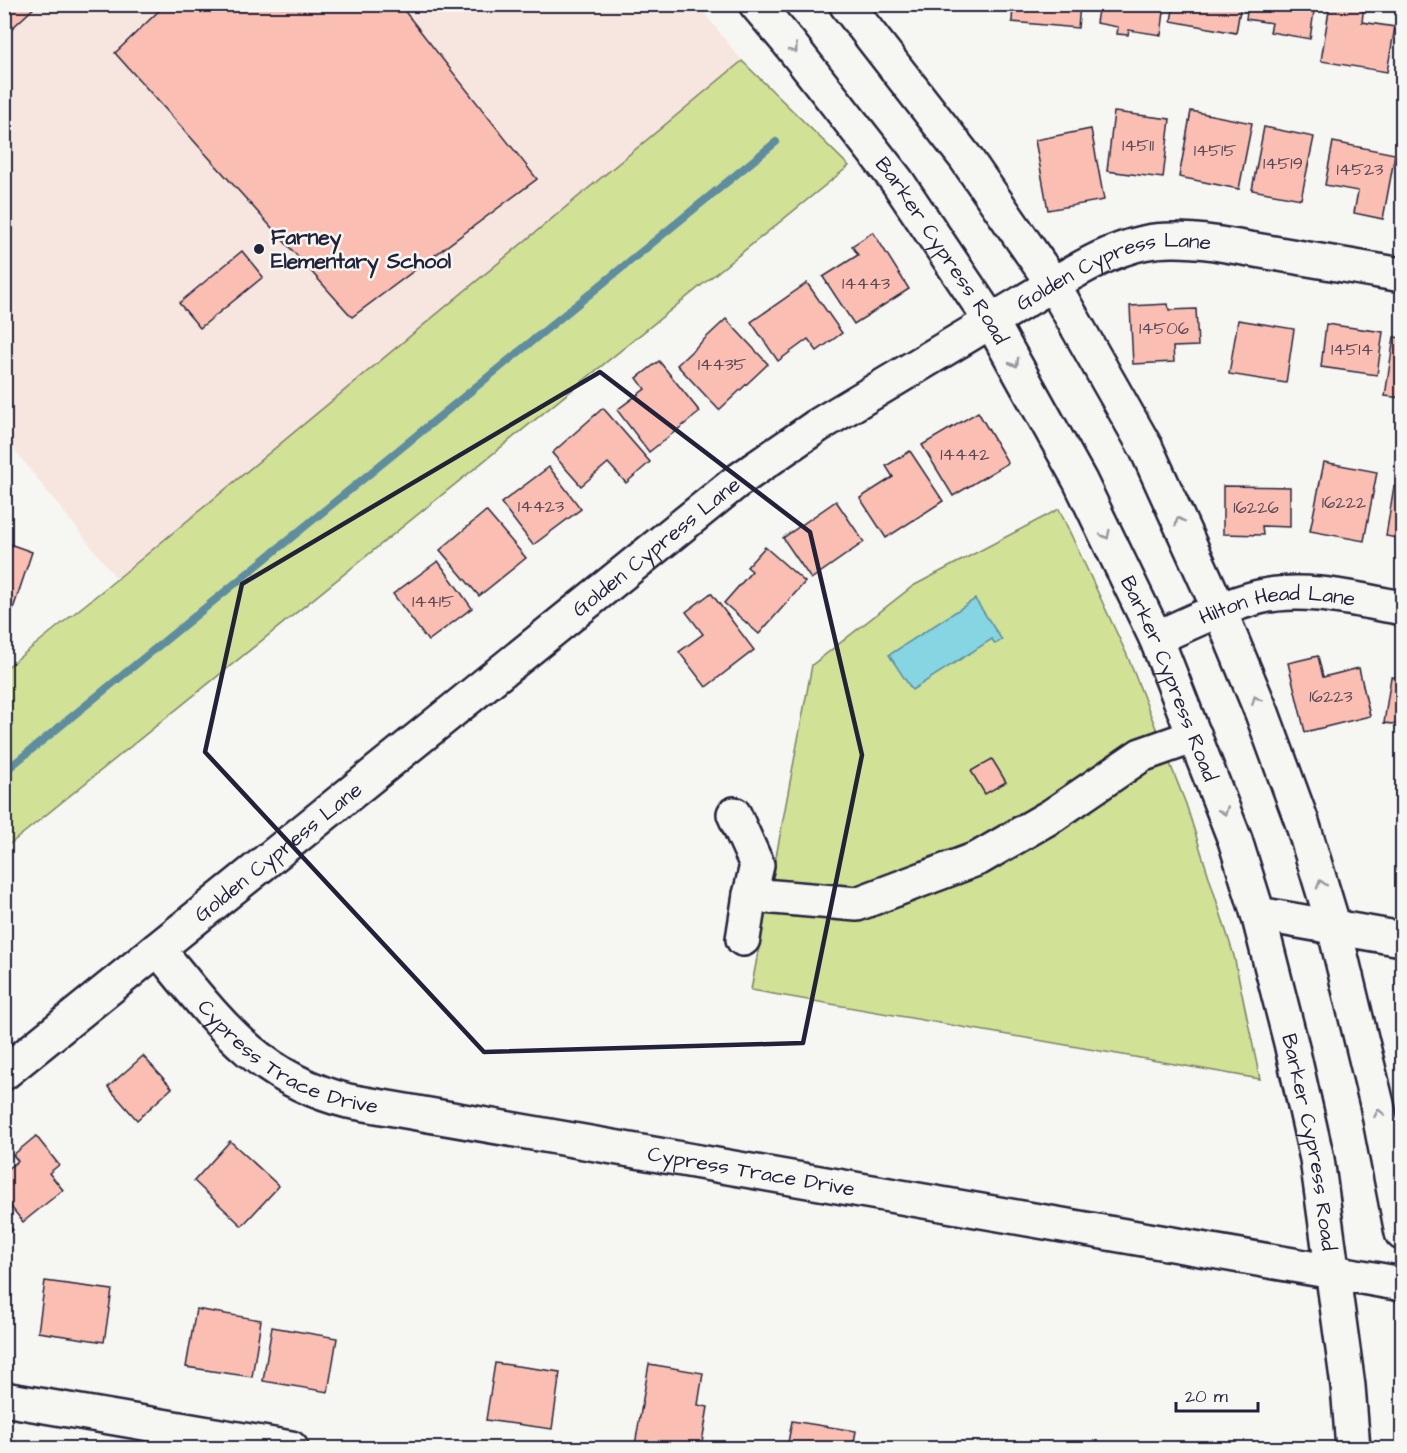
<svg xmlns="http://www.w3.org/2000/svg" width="1407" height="1453" font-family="'Architects Daughter',sans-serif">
	<rect width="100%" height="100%" fill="#f6f6f2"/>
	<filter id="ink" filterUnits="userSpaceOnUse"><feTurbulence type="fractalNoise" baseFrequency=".0167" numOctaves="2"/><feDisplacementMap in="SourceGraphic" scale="12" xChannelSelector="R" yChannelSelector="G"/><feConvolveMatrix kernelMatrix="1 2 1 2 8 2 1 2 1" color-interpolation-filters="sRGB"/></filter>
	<g filter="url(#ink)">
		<path fill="#f7e6df" d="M5,5H698L742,61L117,579L5,438Z"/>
		<g fill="#d1e195" stroke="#7a8268" stroke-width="1.5">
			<path d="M742,61L849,166L5,848V669L117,579Z"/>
			<path d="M1059,509L1127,655L1186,804L1234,956L1260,1079L751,990L812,665L913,586Z"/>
		</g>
		<path fill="#86d5e3" stroke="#5e8da0" stroke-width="1.5" d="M975,599L1002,640L995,644L992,639L912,690L889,655Z"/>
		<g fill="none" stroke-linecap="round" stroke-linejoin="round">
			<path stroke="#5e8da0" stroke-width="8" d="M4,772L776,142"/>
		</g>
		<g fill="#fabfb2" stroke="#22223b" stroke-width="1.5">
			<path d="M4,4H38L7,33L4,30Z"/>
			<path d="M166,4H399L537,179L352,317L115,53Z"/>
			<path d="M1013,4H1080L1078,28L1012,22Z"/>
			<path d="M1099,4H1165L1161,35L1129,30L1128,35L1117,34L1118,27L1096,23Z"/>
			<path d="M1174,4H1241L1236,33L1171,21Z"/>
			<path d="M1248,4H1315L1310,39L1270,32L1272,23L1246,19Z"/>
			<path d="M1330,4H1364L1362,22L1395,27L1387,72L1321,61Z"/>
			<path d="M1191,111L1252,123L1239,189L1179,177Z"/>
			<path d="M1114,112L1170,119L1163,178L1107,171Z"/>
			<path d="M1264,127L1314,137L1301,199L1252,190Z"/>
			<path d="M1091,129L1104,200L1048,210L1035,140Z"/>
			<path d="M1333,142L1395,154L1383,219L1354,213L1358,191L1325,185Z"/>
			<path d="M873,232L909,289L854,324L823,277L858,255L852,246Z"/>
			<path d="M242,251L263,277L200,328L179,303Z"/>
			<path d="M807,283L842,333L817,351L808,339L778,361L751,322Z"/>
			<path d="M1168,304L1169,310L1196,309L1198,346L1173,347L1174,362L1133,364L1130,306Z"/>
			<path d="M726,319L768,364L719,410L677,365Z"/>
			<path d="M1238,320L1294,329L1286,383L1229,374Z"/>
			<path d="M1326,324L1383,332L1377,375L1321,367Z"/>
			<path d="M1394,337L1402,338V398L1385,396Z"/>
			<path d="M659,361L700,412L649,452L617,410L645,389L637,378Z"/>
			<path d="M603,408L650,462L626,483L608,463L581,486L552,453Z"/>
			<path d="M978,412L1008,463L953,496L922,445Z"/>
			<path d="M910,451L943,501L886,538L860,498L893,477L886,466Z"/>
			<path d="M1324,462L1377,472L1364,541L1310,531Z"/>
			<path d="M549,467L581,509L533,545L501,503Z"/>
			<path d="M1223,486L1290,487V527L1262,526L1263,535L1223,534Z"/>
			<path d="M1394,486L1402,488V539L1386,536Z"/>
			<path d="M836,501L864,542L811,579L783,538Z"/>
			<path d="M486,511L526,558L479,596L440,550Z"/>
			<path d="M4,542L32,552L13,609L4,606Z"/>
			<path d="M765,547L805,582L759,634L724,603L752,571L747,567Z"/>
			<path d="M438,561L472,608L428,641L393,594Z"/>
			<path d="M711,593L754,650L706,687L679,652L703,634L686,612Z"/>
			<path d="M1318,656L1323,677L1359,668L1370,716L1305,732L1288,663Z"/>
			<path d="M1391,677L1402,678V725L1384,723Z"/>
			<path d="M992,759L1006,782L985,794L971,771Z"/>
			<path d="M143,1056L172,1088L137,1120L108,1087Z"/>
			<path d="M36,1136L59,1165L49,1173L63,1190L23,1222L4,1198V1171L18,1161L13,1155Z"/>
			<path d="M230,1141L279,1186L242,1226L194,1181Z"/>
			<path d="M4,1220L13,1230L4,1237Z"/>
			<path d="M45,1281L112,1290L104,1342L38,1332Z"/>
			<path d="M196,1309L261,1320L252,1377L186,1367Z"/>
			<path d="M272,1327L337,1338L328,1392L263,1381Z"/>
			<path d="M495,1363L560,1372L552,1429L486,1420Z"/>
			<path d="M649,1364L703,1373L698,1405L708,1407L701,1448H656L635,1445Z"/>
			<path d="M792,1421L856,1431L853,1448H787Z"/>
		</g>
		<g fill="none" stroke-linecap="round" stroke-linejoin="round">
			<defs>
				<g id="minor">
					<path id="s1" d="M1156,638C1190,623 1223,606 1259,597C1306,586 1357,600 1402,608"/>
					<path d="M734,814L757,865L750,895L743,939"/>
					<path d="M750,895L857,904L979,858L1053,815L1141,755L1195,736"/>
					<path d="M1258,914L1402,939"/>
					<path id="s2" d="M158,949C216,1019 256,1078 348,1101L1402,1284"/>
					<path id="s3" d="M4,1073L736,482L817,426L1053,284C1081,268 1111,250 1143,243C1166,238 1191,240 1214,243L1402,275"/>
					<path d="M4,1399L291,1448"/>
				</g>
				<g id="major">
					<path id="s4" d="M756,4L789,43L897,181L991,321L1080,481L1156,638L1235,840L1258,914L1291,1043L1317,1159L1348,1386L1353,1448"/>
					<path d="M846,4L965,157L1053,284L1146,448L1219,609L1262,713L1302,822L1334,927L1377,1104L1402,1233"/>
				</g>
			</defs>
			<use href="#minor" stroke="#22223b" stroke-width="38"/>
			<use href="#major" stroke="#22223b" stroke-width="38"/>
			<use href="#minor" stroke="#f6f6f2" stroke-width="33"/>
			<use href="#major" stroke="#f6f6f2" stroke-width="33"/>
		</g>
		<defs><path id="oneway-chevron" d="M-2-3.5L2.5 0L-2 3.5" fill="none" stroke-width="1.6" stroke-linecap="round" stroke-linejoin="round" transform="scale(1.5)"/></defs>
		<g stroke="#9797a0">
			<use href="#oneway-chevron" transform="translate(794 49) rotate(52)"/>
			<use href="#oneway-chevron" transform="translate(1015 363) rotate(61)"/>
			<use href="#oneway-chevron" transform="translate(1179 521) rotate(-115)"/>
			<use href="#oneway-chevron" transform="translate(1106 535) rotate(64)"/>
			<use href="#oneway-chevron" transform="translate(1256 700) rotate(-112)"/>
			<use href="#oneway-chevron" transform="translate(1224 811) rotate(69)"/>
			<use href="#oneway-chevron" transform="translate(1321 884) rotate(-107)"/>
			<use href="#oneway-chevron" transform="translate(1379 1113) rotate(-101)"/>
		</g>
	</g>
	<path fill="none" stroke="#22223b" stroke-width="4.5" stroke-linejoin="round" d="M600,372L810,532L862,755L803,1043L484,1052L205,752L242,584Z"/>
	<circle fill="#22223b" stroke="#f6f6f2" stroke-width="2" cx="259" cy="249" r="6"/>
	<g text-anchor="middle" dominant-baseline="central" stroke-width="5" stroke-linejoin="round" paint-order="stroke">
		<g font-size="18" fill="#584959">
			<text x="1138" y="145">14511</text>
			<text x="1215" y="150">14515</text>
			<text x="1283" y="163">14519</text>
			<text x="1360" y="169">14523</text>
			<text x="866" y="283">14443</text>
			<text x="1164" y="328">14506</text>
			<text x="1352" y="349">14514</text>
			<text x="722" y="364">14435</text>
			<text x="965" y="454">14442</text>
			<text x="1344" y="502">16222</text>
			<text x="541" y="506">14423</text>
			<text x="1256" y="507">16226</text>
			<text x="433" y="601">14415</text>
			<text x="1331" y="696">16223</text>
		</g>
		<g font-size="21" font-weight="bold" fill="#22223b" stroke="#f6f6f2" text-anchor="start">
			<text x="271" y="237">Farney<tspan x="271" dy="24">Elementary School</tspan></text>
		</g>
		<g font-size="21" fill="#22223b" stroke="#f6f6f2">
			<text stroke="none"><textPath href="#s4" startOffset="309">Barker Cypress Road</textPath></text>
			<text stroke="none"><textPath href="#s3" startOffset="1378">Golden Cypress Lane</textPath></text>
			<text stroke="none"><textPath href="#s3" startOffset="838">Golden Cypress Lane</textPath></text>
			<text stroke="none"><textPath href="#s1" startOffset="128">Hilton Head Lane</textPath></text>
			<text stroke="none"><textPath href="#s4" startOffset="795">Barker Cypress Road</textPath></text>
			<text stroke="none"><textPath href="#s3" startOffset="352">Golden Cypress Lane</textPath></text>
			<text stroke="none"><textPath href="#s2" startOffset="174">Cypress Trace Drive</textPath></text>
			<text stroke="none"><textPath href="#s4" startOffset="1281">Barker Cypress Road</textPath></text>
			<text stroke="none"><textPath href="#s2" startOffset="658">Cypress Trace Drive</textPath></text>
		</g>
	</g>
	<rect width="1407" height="1453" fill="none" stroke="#f6f6f2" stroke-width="24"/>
	<rect x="12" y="12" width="1383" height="1429" fill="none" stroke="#22223b" stroke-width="2" filter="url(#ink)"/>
	<path d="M1176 1402v9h82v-9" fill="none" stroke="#22223b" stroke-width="3"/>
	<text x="1185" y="1402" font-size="18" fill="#22223b" stroke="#f6f6f2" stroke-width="4.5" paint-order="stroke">20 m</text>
</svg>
